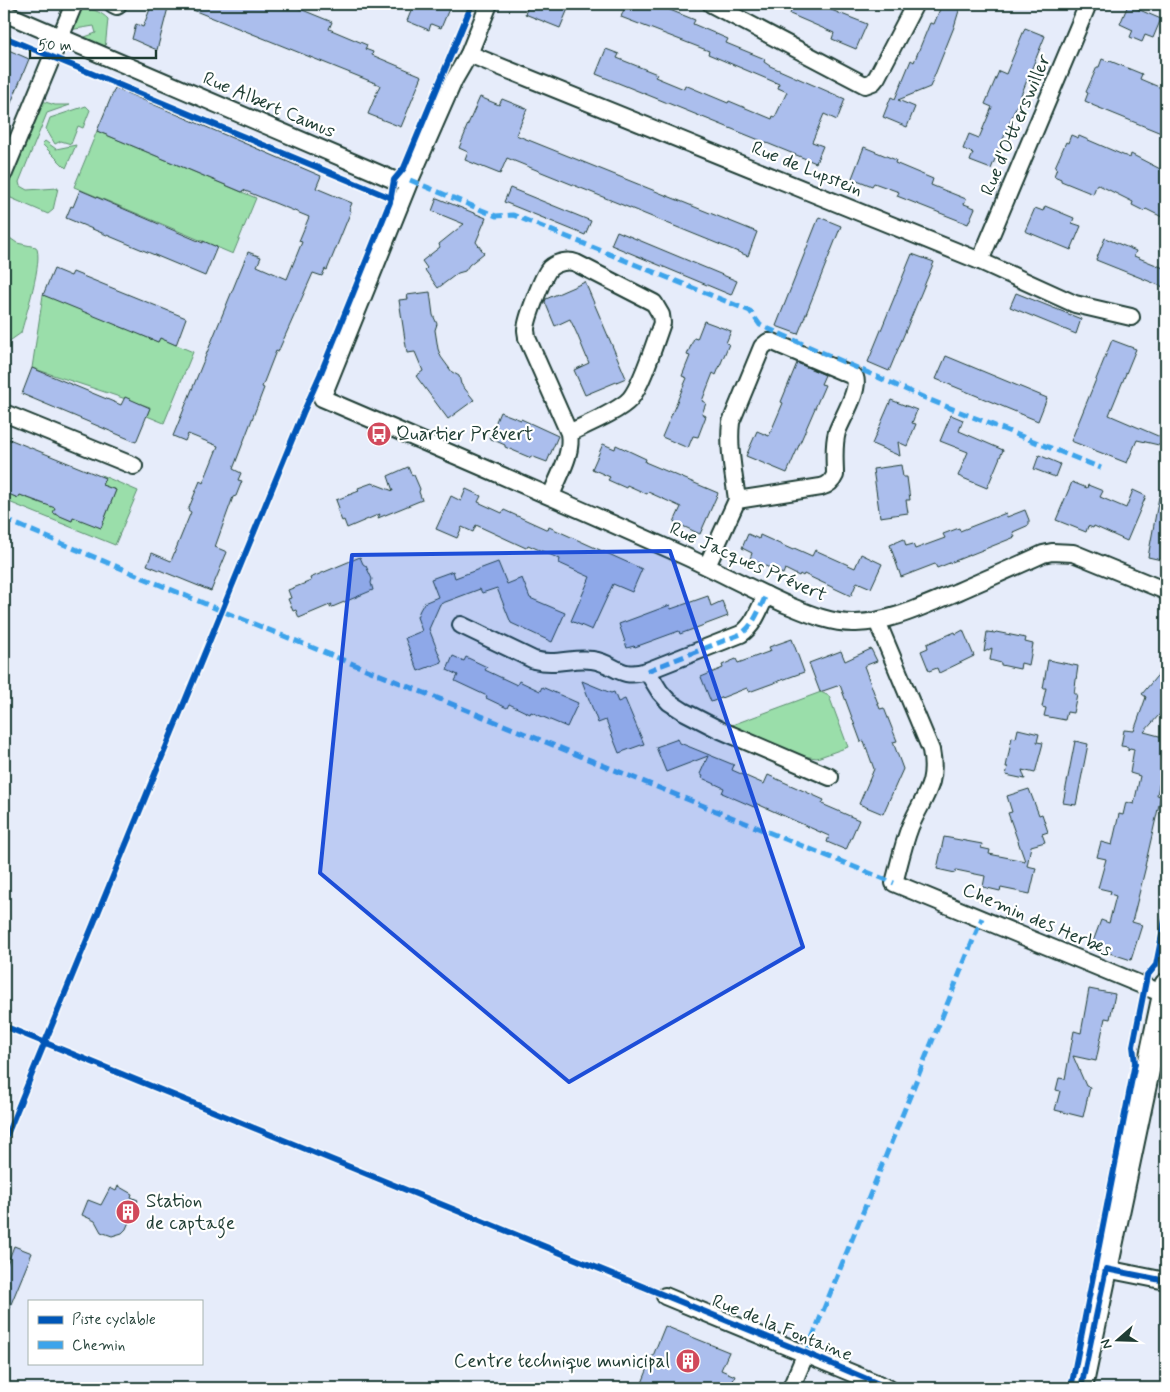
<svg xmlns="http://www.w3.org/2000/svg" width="1170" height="1392" font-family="Mynerve,sans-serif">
	<rect width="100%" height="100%" fill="#e6ecfa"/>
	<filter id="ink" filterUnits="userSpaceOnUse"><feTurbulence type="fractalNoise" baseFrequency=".02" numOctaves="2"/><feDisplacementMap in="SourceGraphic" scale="10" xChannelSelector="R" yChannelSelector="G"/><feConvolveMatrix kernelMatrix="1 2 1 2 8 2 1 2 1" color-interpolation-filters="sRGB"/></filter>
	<g filter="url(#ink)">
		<g fill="#9adeaa" stroke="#5c8e6f">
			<path d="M79,7C88,7 102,12 108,19L105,49L82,38L96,33L94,26L69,30Z"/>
			<path d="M42,101L55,105H70L47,113L19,182L20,186L27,190L58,188L53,210L48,214L4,195Z"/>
			<path d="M86,106L90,110L83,128L78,126L71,144L61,141L55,144L46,129L50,118Z"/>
			<path d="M97,131L256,198L233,254L74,187Z"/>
			<path d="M45,141L56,149L76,145L66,168L42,144Z"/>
			<path d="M4,234L17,243L36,247C44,259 25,317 21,333L4,345Z"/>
			<path d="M43,295L110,317L109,323L110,322L126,329L128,325L141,335L158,342L160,338L193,352L164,423L147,416L150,407L32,368Z"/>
			<path d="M101,475L138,491L115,545L4,500V492L18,498L20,495L43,504H57L54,513L72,521L74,515L101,528L116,490L102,485L105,478Z"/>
			<path d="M821,692L829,696L848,747L817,758L802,756L732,725Z"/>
		</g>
		<g fill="#abbeed" stroke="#1f3d34">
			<path d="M152,4H169L157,50L132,39L136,24L143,27Z"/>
			<path d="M178,4H288L332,22L329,29L367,45L365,49L373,52L372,55L422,76L401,127L368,114L380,85Z"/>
			<path d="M414,4H451L441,28L431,24L429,30L407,21Z"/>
			<path d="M529,4H570L560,28L525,14Z"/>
			<path d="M626,4H655L695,20L693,24L728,39L726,43L765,59L764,62L770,66L845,99L837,120L824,114L812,142L823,146L816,163L596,74L606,49L619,54L617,58L657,74L655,77L684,89L685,85L728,103L729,101L772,119L773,116L775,117L787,92L778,88L779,84L708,54L709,51L621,17Z"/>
			<path d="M794,4H816L867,24L856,49L832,39L834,33L790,14Z"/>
			<path d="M942,4H961L954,27L930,87L898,100L915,107L907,127L883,117L891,97L895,99L911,60L914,62L930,23L934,24Z"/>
			<path d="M1128,5L1161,19L1153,38L1145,35L1142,42L1130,37L1133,30L1120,24Z"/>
			<path d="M1025,28L1045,36L991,169L970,161L973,153L963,149L969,134L979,138L992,107L985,104L999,71L1006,74Z"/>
			<path d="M4,48L29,59L4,120Z"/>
			<path d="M1102,59L1109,62L1110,61L1142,74L1140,79L1166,90V135L1092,105V104L1085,101L1088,93L1086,92L1097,67H1099Z"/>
			<path d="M115,88L321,176L316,188L352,203L349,210L351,211L327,270L325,269L322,276L313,273L278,352L276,351L262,387L264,388L233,469L241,473L238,480L242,481L236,496L233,497L215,547L227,552L211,591L147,565L152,553L171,561L191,512L188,510L200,481L203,483L218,446L188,434L185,441L173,436L248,252L261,257L257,266L287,279L302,242L299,241L309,217L243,190L242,192L97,131Z"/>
			<path d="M480,97L499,105L502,99L527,109L516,135L757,232L748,256L507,158L500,174L465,160L468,152L459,148L466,131H465Z"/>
			<path d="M1071,135L1078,138L1079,136L1130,158L1131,154L1166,172V219L1146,209L1144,211L1132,205L1133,202L1097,184L1093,194L1061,181V179L1054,176L1057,168L1055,167L1066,142L1068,143Z"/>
			<path d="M864,147L896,160L895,163L933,179L931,185L966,199L964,204L975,208L968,224L897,196L899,192L874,183L872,186L852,178Z"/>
			<path d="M510,188L591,221L585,235L504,202Z"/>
			<path d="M80,190L203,243V241L217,247L205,276L66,218L71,206L73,207Z"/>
			<path d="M437,198L486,218L476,242L484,253L469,265L465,271L458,273L438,288L425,270L427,268L422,261L440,247L439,244L464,224L432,211Z"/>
			<path d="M1045,206L1074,218L1072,223L1081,226L1071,250L1025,231L1035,208L1043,211Z"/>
			<path d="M819,217L841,226L798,334L776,326Z"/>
			<path d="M617,231L737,281L731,295L611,245Z"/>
			<path d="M1105,238L1136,251L1134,256L1166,269V288L1096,260Z"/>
			<path d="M912,254L934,262L889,371L868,362Z"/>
			<path d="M54,269L71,276L73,272L186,318L176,345L160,338L158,342L43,295Z"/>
			<path d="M585,282L626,378L585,395L574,370L589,363L577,334L570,319L555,326L545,302L546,299Z"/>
			<path d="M430,292L433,315L437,324L435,330L438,349L441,357L452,372L459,376L461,384L474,400L448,419L416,376L423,371L415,352L407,353L399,300L408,299L407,295Z"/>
			<path d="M1016,293L1081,319L1076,334L1010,307Z"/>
			<path d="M704,321L731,331L726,343L729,344L716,375L713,373L702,401L706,403L702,414L706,416L698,437L693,436L688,448L662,437L687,378L682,376L690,356L687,355L694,338L697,339Z"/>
			<path d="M1112,340L1136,349L1109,415L1165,439L1163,446L1137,440L1127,463L1071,441Z"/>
			<path d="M946,356L1047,398L1038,421L936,379Z"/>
			<path d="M797,363L825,375L821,384L825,385L787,473L746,456L757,431L769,436L783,403L781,402Z"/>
			<path d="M32,368L121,405L125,397L150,408L136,442L22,394Z"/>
			<path d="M891,400L917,410L912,423L916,424L907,446L898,442L900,456L872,444Z"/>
			<path d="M500,412L521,420V419L558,436L547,462L531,456V458L505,447V445L489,438Z"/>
			<path d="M951,415L963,420L959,431L1003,450L987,488L958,476L968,452L940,441Z"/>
			<path d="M9,439L105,478L102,485L116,490L101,528L73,517L72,521L53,513L55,508L20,495L18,498L4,492V452Z"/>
			<path d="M603,444L615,449L616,445L646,459L645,462L718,493L700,534L674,522L681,507L648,492L647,494L627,485L626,488L608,480L610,477L592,469Z"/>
			<path d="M1039,455L1060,464L1055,477L1034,469Z"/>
			<path d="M901,465L903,477H907L910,500H906L908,513L880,517L873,469Z"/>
			<path d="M408,467L411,474L414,475L420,489L419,492L422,500L378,518L380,514L347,528L344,520L342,521L337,509L339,508L336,500L359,491L358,488L372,483L393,491L388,476Z"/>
			<path d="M1072,482L1087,488L1088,485L1103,491L1100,497L1126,508L1133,490L1146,496L1127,541L1094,526L1093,528L1088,526L1086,532L1056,520Z"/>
			<path d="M466,489L481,496L478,502L502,513L504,510L548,530L549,527L642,569L632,592L613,584L592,630L571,621L590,577L559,563L560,559L528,545L526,548L476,525L473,532L462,527L457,538L436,529L451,496L461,501Z"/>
			<path d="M1159,497H1166V561L1148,557Z"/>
			<path d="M1025,510L1029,520V525L1013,532L1015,537L937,568L935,564L901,577L890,545L904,539L906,546L913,544L915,549L945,538L943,534L959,528L960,531L1006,513L1007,517Z"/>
			<path d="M748,534L759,539L760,535L793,550L794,548L812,556L815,550L855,568L861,554L882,564L871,588L857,582L851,596L804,574L803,576L800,574L799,576L785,569L783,574L750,559L752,553L742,548Z"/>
			<path d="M360,557L363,564L366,566L372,579L371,583L373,590L330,608L332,604L299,618L296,610L293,611L288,599L291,598L288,590L311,581L310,578Z"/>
			<path d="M498,562L507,584L522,578L530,598L565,613L552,642L511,623L497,588L482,593L480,589L440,604L429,629L442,662L418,671L405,638L422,631L417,617L420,610L424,603L438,597L431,579L453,571L455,578Z"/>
			<path d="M708,596L711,606L722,601L728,616L680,634L679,631L635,647L634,646L627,648L619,624L670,605L671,609Z"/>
			<path d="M963,630L974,656L939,673L937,668L929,671L921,651L928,648L927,644L955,632L956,634Z"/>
			<path d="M987,632L995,633L996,632L1026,638L1025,642L1033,644L1029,665L1021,663L1020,669L1001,665V663L990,660L992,648L984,652Z"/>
			<path d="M792,639L804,672L749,692L747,688L711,702L701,677L723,668L722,665L736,659L738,663L771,651L769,647Z"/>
			<path d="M871,649L877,661L864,666L880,709L884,708L897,741L893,742L903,769L883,814L859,804L874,769L864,741L861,742L840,685L820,692L809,663L841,651L845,661Z"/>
			<path d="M453,656L464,661L466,657L487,667L485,670L517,685L519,681L540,691L542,687L578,703L567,727L531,712L530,714L509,704L507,708L486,698L487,696L455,681L458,675L447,670Z"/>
			<path d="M1048,660L1078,666L1074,694H1077L1073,713L1067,712L1065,720L1044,716L1046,708L1042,707L1046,688H1043Z"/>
			<path d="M1166,665V707L1144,732L1163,737L1162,742H1166V767H1163L1157,795L1161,796L1145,866H1146L1132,922L1142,925L1131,960L1091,947L1101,920L1109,923L1116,896L1110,894L1111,891L1098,888L1106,859L1097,857L1101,842L1112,845L1119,814L1123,815L1126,802L1134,804L1140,776L1130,773L1134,749L1130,748L1128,751V747L1121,746L1124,730L1134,731L1146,697L1142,694Z"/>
			<path d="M582,681L611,693L614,692L618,702L625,699L644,744L619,753L606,720L598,723Z"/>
			<path d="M1018,729L1039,734L1037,742L1043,743L1035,773L1022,770L1025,779L1006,775L1008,767H1006L1012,737L1016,738Z"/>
			<path d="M678,739L680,743L734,765L732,770L764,784L768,775L824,800L822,804L859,820L846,850L827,842L829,836L755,803L754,807L722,793L724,788L702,778L703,776L700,774L708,756L666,772L656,747Z"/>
			<path d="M1075,741L1088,744L1076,805L1063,803Z"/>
			<path d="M1029,789L1039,815L1042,814L1048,832L1042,834L1045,842L1031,846L1027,866L1036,868L1030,894L1001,888L1000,891L983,887L985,876L956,870L955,873L937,869L944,837L982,844L981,848L990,850L989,854L1025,861L1008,813L1012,812L1007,796Z"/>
			<path d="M1089,989L1115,994L1110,1019L1105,1018L1096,1061L1073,1056L1086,1086L1090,1087L1083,1117L1055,1110L1060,1091L1056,1090L1059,1078L1065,1079L1074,1031L1081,1033Z"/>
			<path d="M118,1186L132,1194L131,1197L138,1200L126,1229L122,1233L112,1236L101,1232L95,1221L82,1215L88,1200L101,1205L110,1188L116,1191Z"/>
			<path d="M14,1246L32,1253L4,1321V1272Z"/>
			<path d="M665,1326L729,1352L721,1370L735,1376L730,1388H640Z"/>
		</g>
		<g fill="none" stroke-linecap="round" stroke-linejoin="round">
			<defs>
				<g id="street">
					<path d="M113,4L117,6L118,4"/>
					<path d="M489,4L469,54L454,80L410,180L322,398C441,449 560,500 678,553C714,569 749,588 785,604C807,613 831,624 856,623C891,622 925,605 957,592C986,579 1015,567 1043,554L1052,552L1073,553L1166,591"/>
					<path d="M711,4L865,85L873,82L877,77L915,4"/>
					<path d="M4,13L394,180H410"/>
					<path d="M469,54L980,261L1075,304L1131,317"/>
					<path d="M4,173L74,4"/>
					<path d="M980,261L1088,4"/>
					<path d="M4,413L134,466"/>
					<path d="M551,496C558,476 573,455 569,433L527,338C527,335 526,332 526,330C526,320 543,275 550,268C557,262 568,260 576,263L654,303L661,315L662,323C655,342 642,385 630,399C618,412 585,425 569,433"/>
					<path d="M707,566L737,500L821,487C828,485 832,482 835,475C835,461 833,446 837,432C842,418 860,390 855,377L773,342H768L762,347L731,422C728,448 734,475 737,500"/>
					<path d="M877,621L931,750C938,786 923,796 910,827C903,845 899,865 894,883L1166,995"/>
					<path d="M461,625L534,660C557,666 571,657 592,660C616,663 618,680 647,671L660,692L669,702L683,711L718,729L830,777"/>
					<path d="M647,671L741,634C754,625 759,610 766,595"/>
					<path d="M1106,1269L1166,1281"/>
					<path d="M665,1296L888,1388"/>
					<path d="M791,1388L806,1353"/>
				</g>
				<path id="secondary" d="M1081,1388L1166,985"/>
			</defs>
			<use href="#street" stroke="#1f3d34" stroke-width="20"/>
			<use href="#secondary" stroke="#1f3d34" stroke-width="26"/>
			<use href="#street" stroke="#fff" stroke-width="16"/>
			<use href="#secondary" stroke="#fff" stroke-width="22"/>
			<g stroke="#3da4eb" stroke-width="5" stroke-dasharray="10 5" stroke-linecap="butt">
				<path d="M410,180L496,216L513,215L750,311L760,325L925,398L1101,468"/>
				<path d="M4,519L222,611L894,883"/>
				<path d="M647,671L741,634C754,625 759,610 766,595"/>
				<path d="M806,1353L982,918"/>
			</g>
			<defs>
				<g id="cycleway">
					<path d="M4,37L391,198"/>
					<path d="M4,1026L806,1353L888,1388"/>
					<path d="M4,1142L303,413L320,375L390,202L394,180L404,168L472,4"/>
					<path d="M1071,1388L1135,1063L1133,1046L1147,976L1156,965L1166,914"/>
					<path d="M1081,1388L1106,1269L1166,1281"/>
				</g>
			</defs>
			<use href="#cycleway" stroke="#fff" stroke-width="9"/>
			<use href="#cycleway" stroke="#0057b8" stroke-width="6"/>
		</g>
	</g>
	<path fill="#1d4ed8" fill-opacity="0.2" stroke="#1d4ed8" stroke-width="4" stroke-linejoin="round" d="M670,551L803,947L569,1082L320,873L352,555Z"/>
	<defs>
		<symbol id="bus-disc" viewBox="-11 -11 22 22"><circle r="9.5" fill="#d1495b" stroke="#fff"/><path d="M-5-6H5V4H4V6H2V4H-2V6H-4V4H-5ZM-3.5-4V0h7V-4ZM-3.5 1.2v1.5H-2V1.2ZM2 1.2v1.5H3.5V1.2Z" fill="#fff"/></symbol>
		<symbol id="building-disc" viewBox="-11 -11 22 22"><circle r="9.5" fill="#d1495b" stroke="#fff"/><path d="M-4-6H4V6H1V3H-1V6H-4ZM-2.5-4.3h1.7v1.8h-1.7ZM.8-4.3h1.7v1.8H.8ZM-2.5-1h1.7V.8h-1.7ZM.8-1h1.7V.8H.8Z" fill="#fff"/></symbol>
	</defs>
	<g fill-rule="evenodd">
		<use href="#bus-disc" x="365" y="420" width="28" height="28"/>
		<use href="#building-disc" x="114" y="1198" width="28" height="28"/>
		<use href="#building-disc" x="674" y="1347" width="28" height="28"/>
	</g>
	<g text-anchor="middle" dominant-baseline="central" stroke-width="4.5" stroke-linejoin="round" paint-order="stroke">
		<g font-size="19" fill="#1f3d34" stroke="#fff">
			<text transform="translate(269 105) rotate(23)">Rue Albert Camus</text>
			<text transform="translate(1016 125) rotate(-67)">Rue d'Otterswiller</text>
			<text transform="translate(807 169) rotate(22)">Rue de Lupstein</text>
			<text transform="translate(748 562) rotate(24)">Rue Jacques Prévert</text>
			<text transform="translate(1037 920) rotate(23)">Chemin des Herbes</text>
			<text transform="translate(782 1328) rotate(22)">Rue de la Fontaine</text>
		</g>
		<g font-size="19" fill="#1f3d34" stroke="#fff" text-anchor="start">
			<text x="396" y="434">Quartier Prévert</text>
			<text x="146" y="1201">Station<tspan x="146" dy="22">de captage</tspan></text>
			<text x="670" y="1361" text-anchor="end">Centre technique municipal</text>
		</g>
	</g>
	<rect width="1170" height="1392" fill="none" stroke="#fff" stroke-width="20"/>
	<rect x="10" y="10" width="1150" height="1372" fill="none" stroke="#1f3d34" stroke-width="2" filter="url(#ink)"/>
	<rect x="28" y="1300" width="175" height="65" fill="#ffffff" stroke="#a5b1ae"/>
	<rect x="38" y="1316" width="25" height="8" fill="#0057b8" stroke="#a5b1ae"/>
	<text x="72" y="1324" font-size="15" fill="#1f3d34">Piste cyclable</text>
	<rect x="38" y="1341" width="25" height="8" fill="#3da4eb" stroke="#a5b1ae"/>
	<text x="72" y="1350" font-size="15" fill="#1f3d34">Chemin</text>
	<g transform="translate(1118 1340) rotate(250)" stroke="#ffffff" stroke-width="4" paint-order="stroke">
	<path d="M0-4L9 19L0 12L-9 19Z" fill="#1f3d34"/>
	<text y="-8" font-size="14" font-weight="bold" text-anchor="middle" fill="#1f3d34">N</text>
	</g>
	<path d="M30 50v8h126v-8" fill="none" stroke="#1f3d34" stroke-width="2.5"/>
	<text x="38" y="50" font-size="15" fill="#1f3d34" stroke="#ffffff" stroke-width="4" paint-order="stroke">50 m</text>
</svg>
